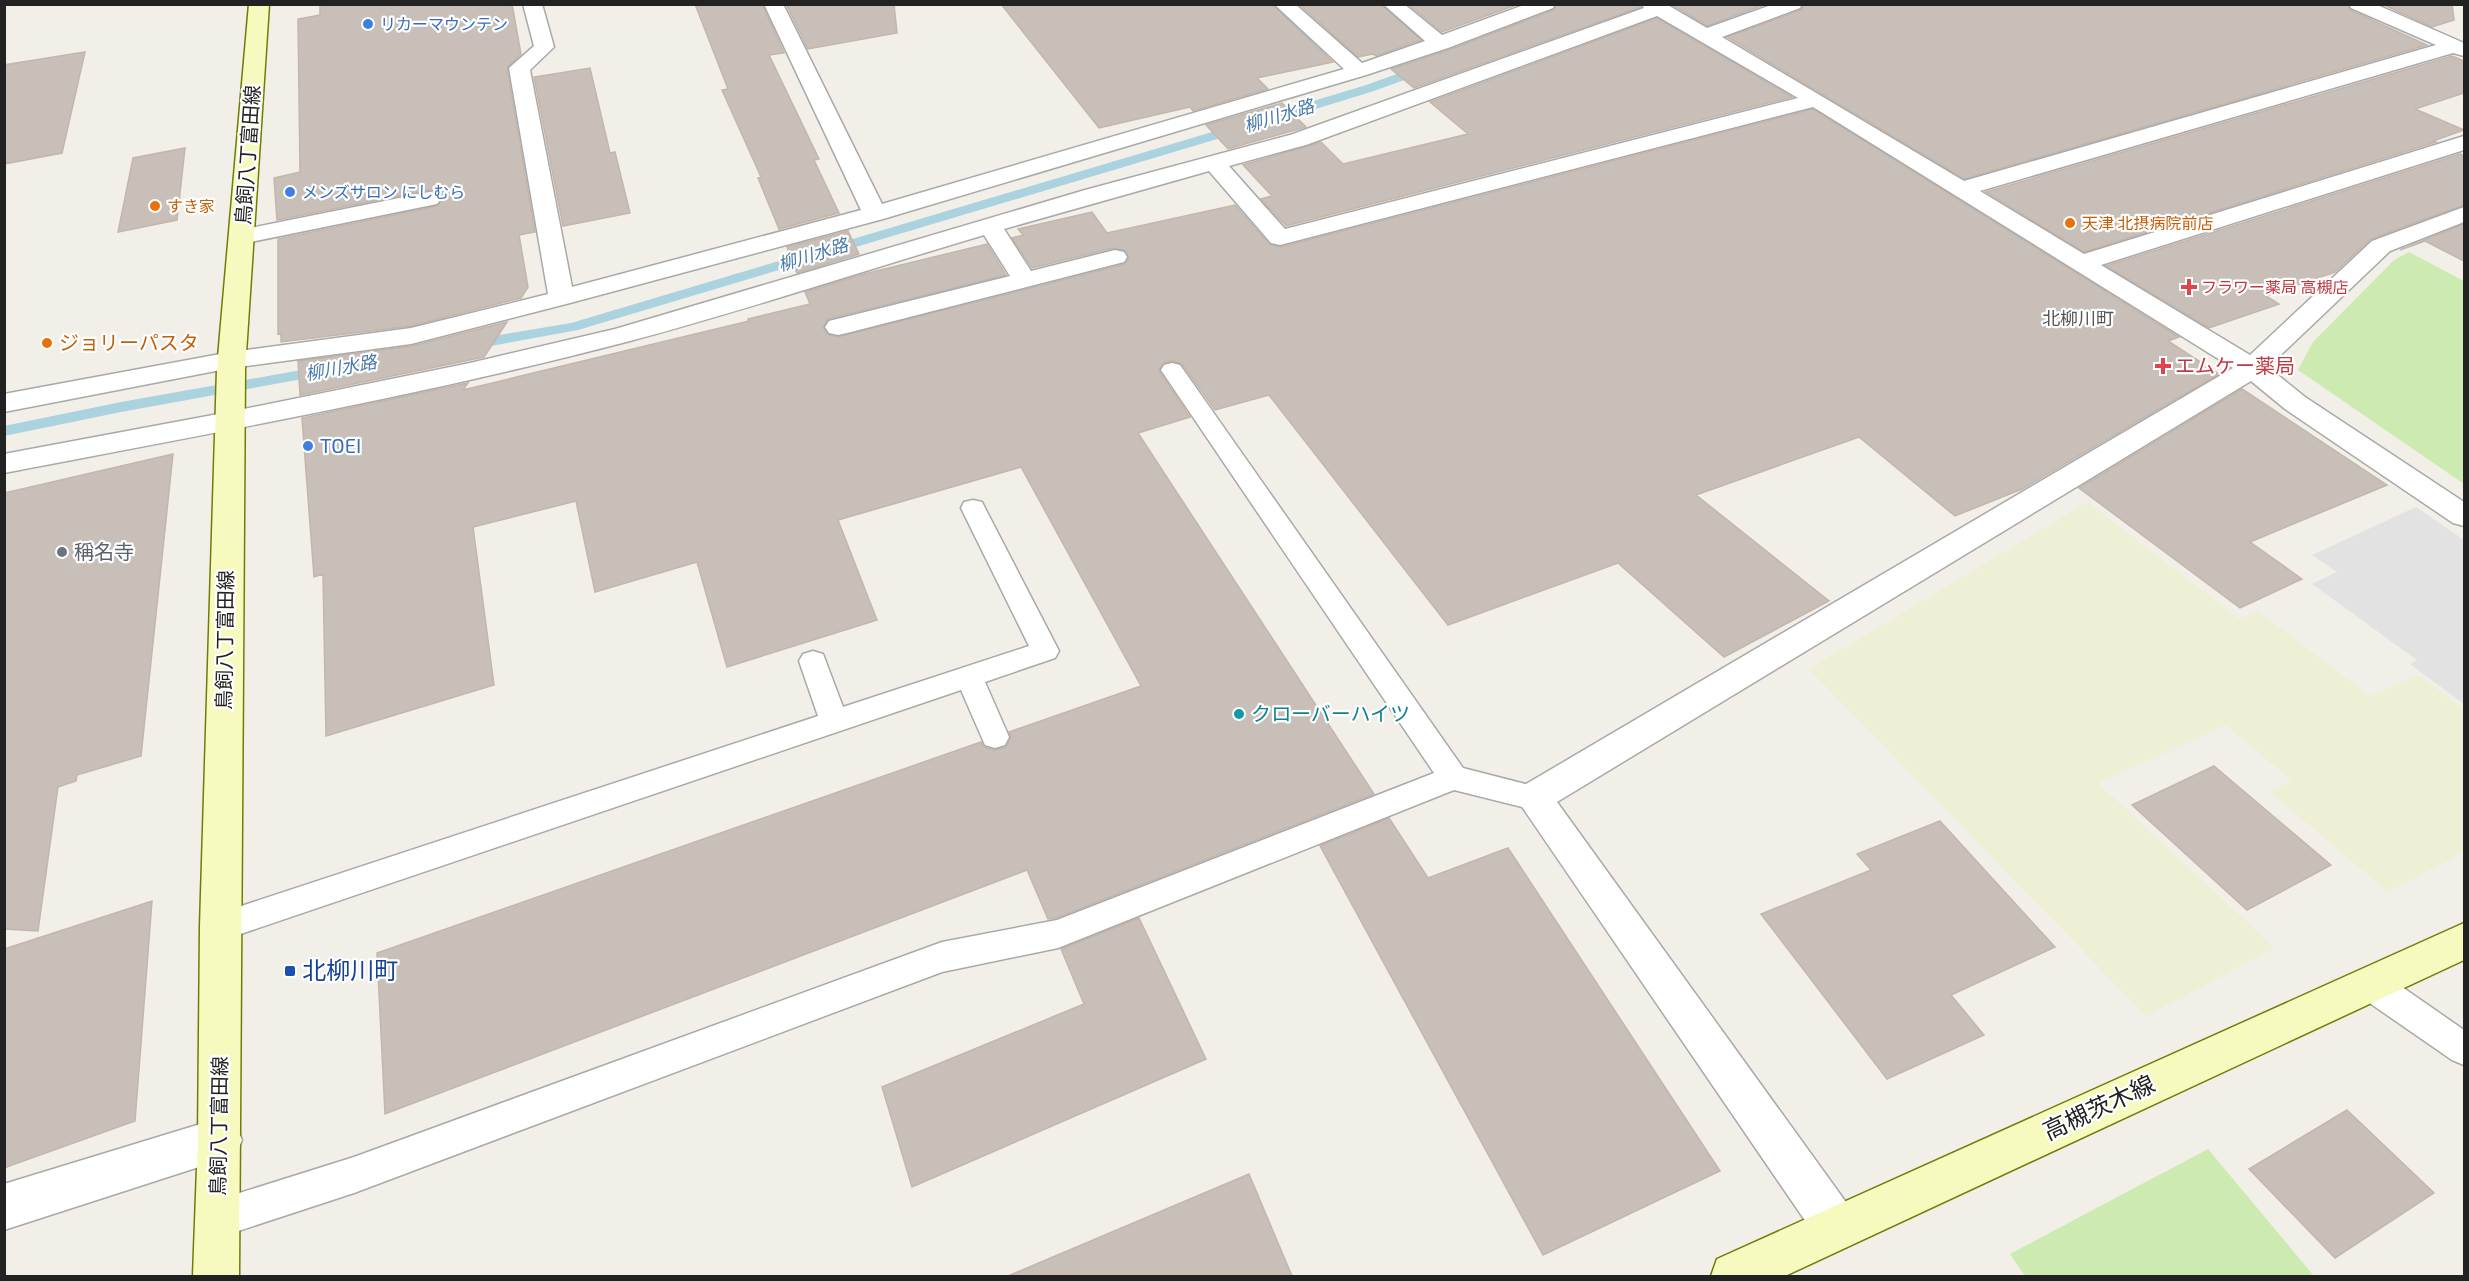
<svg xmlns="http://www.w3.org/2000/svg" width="2469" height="1281" font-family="'Exo 2','Noto Sans JP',sans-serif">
	<rect width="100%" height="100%" fill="#f2efe9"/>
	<path fill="#eef0d5" d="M 2088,502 L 2239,619 L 2258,611 L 2370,696 L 2418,675 L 2464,709 L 2464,852 L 2388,892 L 2270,792 L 2292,781 L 2226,725 L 2098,783 L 2275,948 L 2146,1016 L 1809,669 Z"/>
	<path fill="#cdebb0" d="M 2409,252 L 2464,281 L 2464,484 L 2298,370 L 2313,342 L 2394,260 Z
		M 2208,1149 L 2314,1276 L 2025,1276 L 2010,1254 Z"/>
	<path fill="#e2e2e2" d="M 2416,507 L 2464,540 L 2464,704 L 2410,664 L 2417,660 L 2312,584 L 2337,572 L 2312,555 Z"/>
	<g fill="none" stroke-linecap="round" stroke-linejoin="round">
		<path fill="#aad3df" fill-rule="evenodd" d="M 1425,64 L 1431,68 L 1429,71 L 1371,92 L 1273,122 L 1263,122 L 1262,119 L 1263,116 L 1363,86 Z
			M 1239,124 L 1245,128 L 1244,131 L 578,330 L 469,350 L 461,345 L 469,340 L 571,323 Z
			M 324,366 L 330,368 L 332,371 L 330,374 L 121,412 L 4,436 L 4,426 L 121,402 Z"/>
	</g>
	<path fill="#c7bfb8" stroke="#c4b6ab" stroke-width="1.5" d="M 320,4 L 512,4 L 521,54 L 507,68 L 535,232 L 519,235 L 528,287 L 521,298 L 411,326 L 281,342 L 281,333 L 278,334 L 278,239 L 437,206 L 443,199 L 438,192 L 429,190 L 277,220 L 274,178 L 300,172 L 298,19 L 320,15 Z
		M 695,4 L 762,4 L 784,53 L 769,55 L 819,159 L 814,160 L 839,213 L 779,229 L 758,178 L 761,177 L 722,90 L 728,89 Z
		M 786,4 L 894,4 L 897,33 L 808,49 Z
		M 1001,4 L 1272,4 L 1333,62 L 1257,78 L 1268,89 L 1193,111 L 1190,107 L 1099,128 Z
		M 1299,4 L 1381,4 L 1421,40 L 1376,56 L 1373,54 L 1358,57 Z
		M 1408,4 L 1519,4 L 1442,32 Z
		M 1557,4 L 1640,4 L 1641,7 L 1414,88 L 1391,69 L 1449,50 L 1554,10 Z
		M 1671,4 L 1766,4 L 1707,26 Z
		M 1804,4 L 2347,4 L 2350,10 L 2427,45 L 1964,179 L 1727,37 L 1801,10 Z
		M 2382,4 L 2452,4 L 2454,20 L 2432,27 Z
		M 1657,18 L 1792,97 L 1286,226 L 1261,199 L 1272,196 L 1243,165 L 1321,142 L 1343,164 L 1468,134 L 1430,102 Z
		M 85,52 L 62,153 L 4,164 L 4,65 Z
		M 2452,56 L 2464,61 L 2464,93 L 2415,109 L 2464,130 L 2433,141 L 2436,142 L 2084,252 L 1986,192 Z
		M 590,68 L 610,153 L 615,152 L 630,213 L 563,226 L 534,77 Z
		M 1282,103 L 1306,127 L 1228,149 L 1206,125 Z
		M 1813,109 L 2179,337 L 2168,341 L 2219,374 L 2022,489 L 1955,516 L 1859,437 L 1696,495 L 1829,601 L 1724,657 L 1618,563 L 1448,625 L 1269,395 L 1215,410 L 1182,364 L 1173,361 L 1163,363 L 1159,371 L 1190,417 L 1138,433 L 1374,794 L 1056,918 L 1048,919 L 1027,870 L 385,1114 L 377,953 L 981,742 L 984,747 L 994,750 L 1006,747 L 1011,738 L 1009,732 L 1141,686 L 1021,467 L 838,520 L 877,620 L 727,667 L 697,562 L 595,592 L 576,501 L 473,527 L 494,685 L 326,736 L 323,574 L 314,577 L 302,418 L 468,383 L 463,390 L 749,321 L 748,319 L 810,304 L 805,292 L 868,273 L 987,244 L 1006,275 L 828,319 L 823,328 L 829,335 L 838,337 L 1125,264 L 1129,258 L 1126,251 L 1114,248 L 1032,268 L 1012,238 L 1023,235 L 1018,229 L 1092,212 L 1107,233 L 1235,205 L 1269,244 L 1281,247 Z
		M 185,148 L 177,220 L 118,232 L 133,158 Z
		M 2460,154 L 2464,156 L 2464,205 L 2371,239 L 2335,272 L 2266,296 L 2279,304 L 2209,328 L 2106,266 Z
		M 2464,224 L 2464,261 L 2425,241 L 2400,250 Z
		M 848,231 L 859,254 L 797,273 L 787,247 Z
		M 507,322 L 484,357 L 300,395 L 298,361 L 412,346 Z
		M 2242,389 L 2387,485 L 2250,542 L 2302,579 L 2240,608 L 2079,488 Z
		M 173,454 L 141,756 L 77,775 L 76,781 L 58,787 L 38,931 L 4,929 L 4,493 Z
		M 2214,766 L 2331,865 L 2247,910 L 2132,805 Z
		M 1389,818 L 1428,878 L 1508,848 L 1720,1171 L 1543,1255 L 1320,846 Z
		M 1940,821 L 2055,947 L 1951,995 L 1984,1035 L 1887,1079 L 1761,914 L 1871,870 L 1857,854 Z
		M 152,901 L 135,1121 L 4,1168 L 4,949 Z
		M 1139,918 L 1206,1059 L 912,1187 L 882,1087 L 1084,1004 L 1061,949 Z
		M 2347,1110 L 2434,1193 L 2335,1258 L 2249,1169 Z
		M 1249,1174 L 1292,1276 L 1008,1276 Z"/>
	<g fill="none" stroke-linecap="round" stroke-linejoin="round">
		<defs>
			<path id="lane" d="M 1172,363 L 1180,365 L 1463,768 L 1545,789 L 1549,798 L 1545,807 L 1534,810 L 1454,790 L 1058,948 L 942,972 L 354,1193 L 217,1238 L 204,1232 L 198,1219 L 204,1206 L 217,1200 L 354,1157 L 942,942 L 1057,920 L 1434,773 L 1161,370 L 1164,365 Z
				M 973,500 L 982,502 L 985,508 L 1059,651 L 1055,658 L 985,682 L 1009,737 L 1005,745 L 995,748 L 985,745 L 961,690 L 220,941 L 209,937 L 204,927 L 209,917 L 220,913 L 818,716 L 799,661 L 803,654 L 813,651 L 823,654 L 843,707 L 1029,646 L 961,508 L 964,502 Z
				M 2370,969 L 2382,973 L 2464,1030 L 2464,1065 L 2452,1060 L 2358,995 L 2353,984 L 2358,973 Z"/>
			<path id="street" d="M 523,4 L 542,4 L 554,47 L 530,70 L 572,287 L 861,210 L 764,4 L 783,4 L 882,204 L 1344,69 L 1274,4 L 1295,4 L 1362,63 L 1425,41 L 1383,4 L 1404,4 L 1442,35 L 1527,4 L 1555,4 L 1553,8 L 1448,48 L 1366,75 L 883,219 L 570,303 L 411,344 L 231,368 L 4,412 L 4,394 L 231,352 L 411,328 L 548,294 L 509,68 L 534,46 Z
				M 1642,4 L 1666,4 L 1707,28 L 1774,4 L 1802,4 L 1800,8 L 1722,37 L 1964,181 L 2436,45 L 2351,8 L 2349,4 L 2375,4 L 2464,43 L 2464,56 L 2453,53 L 1980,191 L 2084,254 L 2464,136 L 2464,150 L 2101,265 L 2250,355 L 2372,241 L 2464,207 L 2464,222 L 2390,251 L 2268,367 L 2305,397 L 2464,502 L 2464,526 L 2453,523 L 2285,409 L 2251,381 L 1557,802 L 1853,1212 L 1860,1228 L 1853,1244 L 1837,1251 L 1821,1244 L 1516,798 L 1521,787 L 2233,368 L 1813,107 L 1280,245 L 1271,243 L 1209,171 L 1004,229 L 1031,271 L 1115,250 L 1124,252 L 1127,257 L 1124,262 L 847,333 L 838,335 L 829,333 L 825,327 L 829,321 L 1010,276 L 984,235 C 866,270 749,309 630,341 C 424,395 213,433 4,473 L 4,454 L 229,412 L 470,363 L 615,329 L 1085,190 L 1290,135 L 1644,8 ZM 1657,16 L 1798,98 L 1285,229 L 1229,166 L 1306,145 Z
				M 429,192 L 437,194 L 441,199 L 437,204 L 241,244 L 232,242 L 229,237 L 232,232 L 241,230 Z
				M 220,1118 L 236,1125 L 242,1140 L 236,1155 L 4,1230 L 4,1184 Z"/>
			<path id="secondary" d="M 249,4 L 269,4 L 245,369 L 239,1276 L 193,1276 L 198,1140 L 200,927 L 217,369 Z
				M 2464,923 L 2464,960 L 1785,1276 L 1711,1276 L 1717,1259 Z"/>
		</defs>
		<use href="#lane" stroke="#a9a9a9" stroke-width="3"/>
		<use href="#street" stroke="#a9a9a9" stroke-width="3"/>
		<use href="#secondary" stroke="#707d05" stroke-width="3"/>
		<use href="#lane" fill="#fff" fill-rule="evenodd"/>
		<use href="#street" fill="#fff" fill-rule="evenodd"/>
		<use href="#secondary" fill="#f7fabf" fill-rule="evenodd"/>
	</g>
	<g fill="#3f7fe0" stroke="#fff" stroke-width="2">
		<circle cx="368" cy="24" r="6"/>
		<circle cx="290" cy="192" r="6"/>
		<circle cx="308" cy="446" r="6"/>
	</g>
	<g fill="#e8710a" stroke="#fff" stroke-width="2">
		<circle cx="155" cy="206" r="6"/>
		<circle cx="2070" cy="223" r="6"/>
		<circle cx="47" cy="343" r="6"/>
	</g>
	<g fill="#e0444e" stroke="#fff" stroke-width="2">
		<path d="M2186 278h6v6h6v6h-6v6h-6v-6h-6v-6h6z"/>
		<path d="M2160 357h6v6h6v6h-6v6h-6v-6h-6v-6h6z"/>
	</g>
	<circle fill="#6b7280" stroke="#fff" stroke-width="2" cx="62" cy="552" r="6"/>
	<circle fill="#0f9aa8" stroke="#fff" stroke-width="2" cx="1239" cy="714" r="6"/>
	<rect fill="#1a4fb4" stroke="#fff" stroke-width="2" x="284" y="965" width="12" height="12" rx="3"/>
	<g text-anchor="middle" stroke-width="4.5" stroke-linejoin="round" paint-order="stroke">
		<g font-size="16" fill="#366cbe" stroke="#fff" text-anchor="start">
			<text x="380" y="30">リカーマウンテン</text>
			<text x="302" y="198">メンズサロン にしむら</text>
		</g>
		<g font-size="16" fill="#c56008" stroke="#fff" text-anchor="start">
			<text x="167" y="212">すき家</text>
			<text x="2082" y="229">天津 北摂病院前店</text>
		</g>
		<g font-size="16" fill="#be3a42" stroke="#fff" text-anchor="start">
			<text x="2201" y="293">フラワー薬局 高槻店</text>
		</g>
		<g font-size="18" font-style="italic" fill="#4a7aab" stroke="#fff">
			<text transform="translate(1279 116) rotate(-17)" y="6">柳川水路</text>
			<text transform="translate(813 255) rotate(-17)" y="6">柳川水路</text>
			<text transform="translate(341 368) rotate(-10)" y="6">柳川水路</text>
		</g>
		<g font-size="18" fill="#555" stroke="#fff">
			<text x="2078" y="325">北柳川町</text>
		</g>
		<g font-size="20" fill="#222" stroke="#fff">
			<text transform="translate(248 155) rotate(-86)" y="7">鳥飼八丁富田線</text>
			<text transform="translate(225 640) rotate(-89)" y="7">鳥飼八丁富田線</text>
			<text transform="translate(219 1126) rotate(-89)" y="7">鳥飼八丁富田線</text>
		</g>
		<g font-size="20" fill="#c56008" stroke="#fff" text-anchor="start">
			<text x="59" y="350">ジョリーパスタ</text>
		</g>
		<g font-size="20" fill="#be3a42" stroke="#fff" text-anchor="start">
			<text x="2175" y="373">エムケー薬局</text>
		</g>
		<g font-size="20" fill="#366cbe" stroke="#fff" text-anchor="start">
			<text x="320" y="453">TOEI</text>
		</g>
		<g font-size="20" fill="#5b616d" stroke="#fff" text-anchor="start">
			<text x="74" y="559">稱名寺</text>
		</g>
		<g font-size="20" fill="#0d838f" stroke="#fff" text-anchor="start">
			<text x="1251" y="721">クローバーハイツ</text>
		</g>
		<g font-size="24" fill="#164399" stroke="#fff" text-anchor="start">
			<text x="302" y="979">北柳川町</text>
		</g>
		<g font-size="24" fill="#222" stroke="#fff">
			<text transform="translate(2099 1108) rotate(-25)" y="8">高槻茨木線</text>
		</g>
	</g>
	<rect width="2469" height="1281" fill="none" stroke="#222222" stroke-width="12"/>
</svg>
